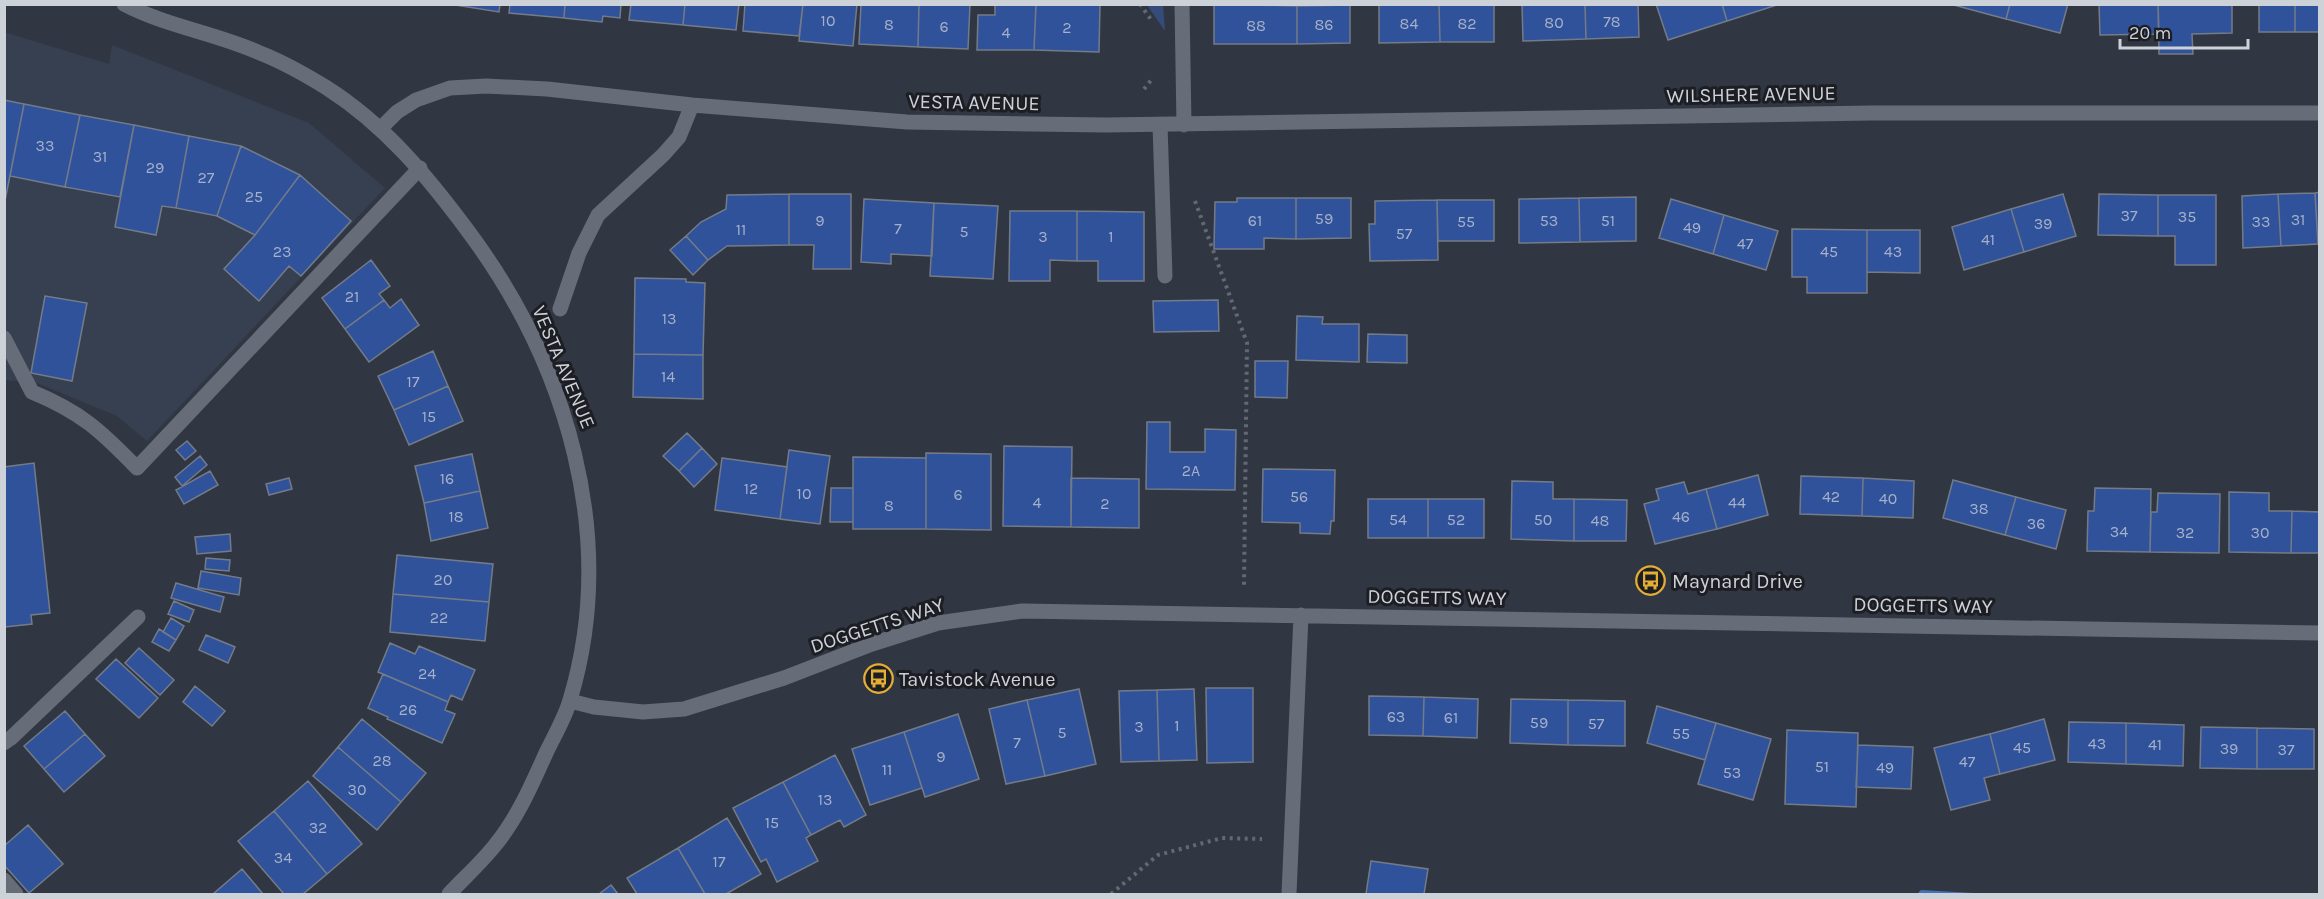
<svg xmlns="http://www.w3.org/2000/svg" width="2324" height="899" font-family="Karla,sans-serif">
	<rect width="100%" height="100%" fill="#313742"/>
	<path fill="#374051" d="M 4,32 L 109,64 L 112,45 L 309,123 L 385,188 L 147,441 L 117,416 L 37,383 L 5,380 Z"/>
	<path fill="#354c7b" d="M 1147,5 L 1163,5 L 1165,31 Z"/>
	<path fill="#496fba" d="M 1921,890 L 1991,894 L 1917,894 Z"/>
	<path fill="#2f529b" stroke="#747b88" stroke-width="1.5" d="M 449,4 L 500,4 L 499,12 Z
		M 510,4 L 565,4 L 564,18 L 509,13 Z
		M 565,4 L 621,4 L 620,18 L 603,16 L 602,22 L 564,18 Z
		M 631,4 L 685,4 L 683,25 L 629,20 Z
		M 685,4 L 739,4 L 736,30 L 683,25 Z
		M 745,4 L 803,4 L 799,36 L 743,31 Z
		M 803,4 L 857,4 L 853,46 L 799,41 Z
		M 861,4 L 919,4 L 918,47 L 859,44 Z
		M 919,4 L 970,4 L 968,49 L 918,47 Z
		M 995,4 L 1036,4 L 1034,50 L 977,50 L 978,15 L 995,15 Z
		M 1036,4 L 1100,4 L 1099,52 L 1034,50 Z
		M 1214,4 L 1297,6 L 1297,44 L 1214,44 Z
		M 1379,4 L 1439,4 L 1440,42 L 1379,43 Z
		M 1439,4 L 1494,4 L 1494,42 L 1440,42 Z
		M 1522,4 L 1585,4 L 1586,39 L 1523,41 Z
		M 1585,4 L 1638,4 L 1639,37 L 1586,39 Z
		M 1656,4 L 1722,4 L 1727,21 L 1668,40 Z
		M 1722,4 L 1780,4 L 1727,21 Z
		M 1950,4 L 2010,4 L 2006,19 Z
		M 2010,4 L 2068,4 L 2060,33 L 2006,19 Z
		M 2099,4 L 2158,4 L 2159,34 L 2100,35 Z
		M 2158,4 L 2232,4 L 2232,33 L 2192,34 L 2193,54 L 2159,54 Z
		M 2259,4 L 2295,4 L 2295,32 L 2259,32 Z
		M 2295,4 L 2320,4 L 2320,32 L 2295,32 Z
		M 1350,5 L 1350,43 L 1297,44 L 1297,6 Z
		M 4,100 L 24,104 L 5,201 L 4,200 Z
		M 24,104 L 80,115 L 65,187 L 10,176 Z
		M 80,115 L 134,125 L 120,197 L 65,187 Z
		M 134,125 L 189,136 L 176,208 L 162,206 L 156,235 L 115,227 Z
		M 189,136 L 241,146 L 217,216 L 176,208 Z
		M 241,146 L 300,175 L 255,235 L 217,216 Z
		M 300,175 L 351,221 L 301,276 L 289,266 L 259,301 L 224,269 L 255,235 Z
		M 2320,192 L 2320,244 L 2318,244 L 2315,193 Z
		M 2315,193 L 2318,244 L 2281,246 L 2278,194 Z
		M 789,194 L 851,194 L 851,269 L 813,269 L 814,245 L 789,245 Z
		M 789,194 L 789,245 L 727,246 L 708,260 L 686,236 L 701,222 L 726,209 L 727,195 Z
		M 2063,194 L 2076,236 L 2024,252 L 2011,209 Z
		M 2099,194 L 2158,195 L 2158,236 L 2098,235 Z
		M 2278,194 L 2281,246 L 2243,248 L 2242,196 Z
		M 2158,195 L 2216,195 L 2216,265 L 2175,265 L 2175,236 L 2158,236 Z
		M 1636,197 L 1636,241 L 1580,242 L 1579,198 Z
		M 1237,198 L 1296,198 L 1296,239 L 1264,238 L 1264,249 L 1214,249 L 1215,202 L 1237,202 Z
		M 1296,198 L 1351,198 L 1351,238 L 1296,239 Z
		M 1579,198 L 1580,242 L 1519,243 L 1519,199 Z
		M 864,199 L 934,203 L 932,256 L 891,254 L 891,264 L 861,262 Z
		M 1671,199 L 1724,215 L 1713,254 L 1659,238 Z
		M 1437,200 L 1494,200 L 1494,241 L 1438,241 Z
		M 1437,200 L 1438,260 L 1370,261 L 1369,224 L 1375,224 L 1375,201 Z
		M 934,203 L 998,206 L 993,279 L 930,276 Z
		M 2011,209 L 2024,252 L 1964,270 L 1952,227 Z
		M 1010,211 L 1077,211 L 1077,261 L 1050,260 L 1050,281 L 1009,281 Z
		M 1077,211 L 1144,212 L 1144,281 L 1098,281 L 1098,261 L 1077,261 Z
		M 1724,215 L 1778,231 L 1766,270 L 1713,254 Z
		M 1792,229 L 1867,230 L 1867,293 L 1807,293 L 1807,277 L 1792,277 Z
		M 1867,230 L 1920,230 L 1920,273 L 1867,272 Z
		M 686,236 L 708,260 L 693,275 L 670,250 Z
		M 371,260 L 390,286 L 379,294 L 384,300 L 345,329 L 322,298 Z
		M 635,278 L 686,279 L 686,282 L 705,283 L 703,355 L 634,354 Z
		M 45,296 L 87,303 L 72,381 L 31,373 Z
		M 401,299 L 419,325 L 369,362 L 345,329 L 384,300 L 390,308 Z
		M 1218,300 L 1219,331 L 1154,332 L 1153,301 Z
		M 1297,316 L 1323,317 L 1322,324 L 1359,324 L 1359,362 L 1296,360 Z
		M 1368,334 L 1407,335 L 1407,363 L 1367,362 Z
		M 433,351 L 448,386 L 394,410 L 378,376 Z
		M 634,354 L 703,355 L 703,399 L 633,397 Z
		M 1255,361 L 1288,361 L 1287,398 L 1255,397 Z
		M 448,386 L 463,421 L 409,445 L 394,410 Z
		M 1147,422 L 1170,422 L 1170,452 L 1205,452 L 1205,429 L 1236,430 L 1235,490 L 1146,489 Z
		M 687,433 L 702,448 L 679,471 L 663,456 Z
		M 187,441 L 196,451 L 185,460 L 176,450 Z
		M 1004,446 L 1072,447 L 1071,527 L 1003,526 Z
		M 702,448 L 717,464 L 694,487 L 679,471 Z
		M 789,450 L 830,456 L 820,524 L 780,519 Z
		M 926,453 L 991,454 L 991,530 L 926,529 Z
		M 472,454 L 480,491 L 424,503 L 415,466 Z
		M 200,456 L 207,465 L 182,486 L 175,477 Z
		M 853,457 L 926,458 L 926,529 L 853,529 Z
		M 722,458 L 787,467 L 780,519 L 715,510 Z
		M 34,463 L 50,613 L 31,615 L 32,624 L 5,627 L 4,467 Z
		M 1263,469 L 1335,470 L 1334,521 L 1331,521 L 1330,534 L 1300,533 L 1300,523 L 1262,522 Z
		M 210,471 L 218,485 L 184,504 L 176,490 Z
		M 1758,475 L 1768,515 L 1717,529 L 1706,489 Z
		M 1801,476 L 1863,478 L 1862,516 L 1800,514 Z
		M 289,478 L 292,489 L 269,495 L 266,484 Z
		M 1071,478 L 1139,479 L 1139,528 L 1071,527 Z
		M 1863,478 L 1914,481 L 1913,518 L 1862,516 Z
		M 1953,480 L 2016,497 L 2005,535 L 1943,518 Z
		M 1512,481 L 1553,482 L 1553,499 L 1574,499 L 1574,541 L 1511,539 Z
		M 1684,482 L 1688,494 L 1706,489 L 1717,529 L 1655,544 L 1644,504 L 1659,500 L 1656,489 Z
		M 831,488 L 853,488 L 853,522 L 830,522 Z
		M 2095,488 L 2151,489 L 2150,552 L 2087,551 L 2088,511 L 2094,511 Z
		M 480,491 L 488,528 L 431,541 L 424,503 Z
		M 2229,492 L 2269,493 L 2269,511 L 2292,511 L 2291,553 L 2229,552 Z
		M 2158,493 L 2220,494 L 2219,553 L 2150,552 L 2151,512 L 2157,512 Z
		M 2016,497 L 2066,510 L 2056,549 L 2005,535 Z
		M 1368,499 L 1428,499 L 1428,538 L 1368,538 Z
		M 1428,499 L 1484,499 L 1484,538 L 1428,538 Z
		M 1574,499 L 1627,500 L 1626,541 L 1574,541 Z
		M 2292,511 L 2320,512 L 2320,553 L 2291,553 Z
		M 230,534 L 231,551 L 197,554 L 195,537 Z
		M 397,555 L 493,564 L 489,602 L 393,594 Z
		M 206,558 L 230,560 L 229,571 L 205,569 Z
		M 201,571 L 241,578 L 239,595 L 198,588 Z
		M 176,583 L 224,597 L 220,612 L 171,598 Z
		M 393,594 L 489,602 L 485,641 L 390,632 Z
		M 174,601 L 194,610 L 189,622 L 168,614 Z
		M 171,618 L 184,626 L 176,640 L 163,632 Z
		M 159,629 L 176,640 L 169,651 L 152,642 Z
		M 206,635 L 235,647 L 228,663 L 199,650 Z
		M 390,643 L 415,654 L 419,646 L 475,670 L 462,700 L 451,695 L 448,702 L 378,672 Z
		M 139,648 L 174,680 L 160,695 L 125,663 Z
		M 116,659 L 158,698 L 139,718 L 96,679 Z
		M 383,674 L 448,702 L 445,710 L 455,714 L 442,743 L 387,719 L 388,717 L 368,708 Z
		M 195,686 L 225,711 L 212,726 L 183,702 Z
		M 1206,688 L 1253,688 L 1253,762 L 1207,763 Z
		M 1079,689 L 1096,764 L 1045,776 L 1027,700 Z
		M 1194,689 L 1197,760 L 1159,761 L 1157,690 Z
		M 1157,690 L 1159,761 L 1121,762 L 1119,691 Z
		M 1369,696 L 1424,697 L 1423,736 L 1369,735 Z
		M 1424,697 L 1478,699 L 1477,738 L 1423,736 Z
		M 1511,699 L 1568,700 L 1568,745 L 1510,743 Z
		M 1027,700 L 1045,776 L 1006,784 L 989,709 Z
		M 1568,700 L 1625,701 L 1625,746 L 1568,745 Z
		M 1657,706 L 1716,723 L 1705,760 L 1647,743 Z
		M 65,711 L 85,734 L 44,769 L 24,746 Z
		M 958,714 L 979,779 L 925,797 L 904,732 Z
		M 362,719 L 426,773 L 401,802 L 338,747 Z
		M 2044,719 L 2055,760 L 2000,774 L 1990,734 Z
		M 2069,722 L 2126,723 L 2126,764 L 2068,762 Z
		M 1716,723 L 1771,739 L 1753,800 L 1698,784 Z
		M 2126,723 L 2184,725 L 2183,766 L 2126,764 Z
		M 2201,727 L 2257,728 L 2257,769 L 2200,768 Z
		M 2257,728 L 2314,729 L 2314,769 L 2257,769 Z
		M 1787,730 L 1858,733 L 1856,807 L 1785,804 Z
		M 904,732 L 922,788 L 870,805 L 852,749 Z
		M 85,734 L 105,756 L 64,792 L 44,769 Z
		M 1990,734 L 2000,774 L 1984,778 L 1990,800 L 1951,810 L 1934,748 Z
		M 1858,745 L 1913,747 L 1911,789 L 1856,787 Z
		M 338,747 L 401,802 L 377,830 L 313,776 Z
		M 835,755 L 866,815 L 844,827 L 840,820 L 811,835 L 783,782 Z
		M 308,781 L 362,844 L 327,874 L 274,811 Z
		M 783,782 L 811,835 L 806,838 L 818,861 L 777,882 L 766,859 L 761,862 L 733,808 Z
		M 274,811 L 327,874 L 303,894 L 284,894 L 238,841 Z
		M 727,818 L 761,874 L 726,894 L 705,894 L 678,848 Z
		M 28,825 L 63,864 L 29,893 L 4,865 L 4,846 Z
		M 678,848 L 705,894 L 637,894 L 627,878 Z
		M 1371,861 L 1428,869 L 1424,894 L 1366,894 Z
		M 242,869 L 263,894 L 213,894 Z
		M 611,885 L 618,894 L 599,894 Z"/>
	<g fill="none" stroke-linecap="round" stroke-linejoin="round">
		<path stroke="#636972" stroke-width="4" stroke-dasharray="3 4.5" stroke-linecap="butt" d="M 1140,4 L 1152,21
			M 1144,89 L 1152,79
			M 1195,201 L 1247,343 L 1244,586
			M 1111,894 L 1158,855 L 1222,838 L 1262,839"/>
		<path stroke="#666d79" stroke-width="15" d="M 1160,125 L 1165,276
			M 4,338 L 32,392 C 81,412 101,431 137,468 L 420,168
			M 11,738 L 138,617"/>
		<path stroke="#666d79" stroke-width="15" d="M 124,4 C 168,27 216,33 260,53 C 283,62 306,75 327,88 C 385,125 428,177 468,231 C 567,364 619,537 570,700 C 565,718 554,736 546,753 C 532,784 518,817 496,844 C 482,862 464,878 449,894
			M 1182,4 L 1184,125
			M 380,129 L 397,112 L 416,100 L 450,88 L 486,86 L 547,89 L 692,105 L 907,122 L 1106,125 L 1871,113 L 2320,113
			M 560,309 L 579,253 L 598,215 L 663,155 L 679,137 L 692,105
			M 570,701 L 594,707 L 643,712 L 684,709 L 784,678 L 872,644 L 938,623 L 1022,611 L 2320,633
			M 4,743 L 11,738
			M 4,880 L 16,894
			M 1289,894 L 1301,615"/>
	</g>
	<defs>
		<symbol id="bus-ring" viewBox="-11 -11 22 22"><circle r="9.5" fill="#1c1e23" stroke="#e4ae35" stroke-width="1.5"/><path d="M-5-6H5V4H4V6H2V4H-2V6H-4V4H-5ZM-3.5-4V0h7V-4ZM-3.5 1.2v1.5H-2V1.2ZM2 1.2v1.5H3.5V1.2Z" fill="#e4ae35"/></symbol>
	</defs>
	<g fill-rule="evenodd">
		<use href="#bus-ring" x="1634" y="564" width="33" height="33"/>
		<use href="#bus-ring" x="862" y="662" width="33" height="33"/>
	</g>
	<g text-anchor="middle" stroke-width="6" stroke-linejoin="round" paint-order="stroke">
		<g font-size="16" fill="#a6b1c9">
			<text x="828" y="26">10</text>
			<text x="1612" y="27">78</text>
			<text x="1554" y="28">80</text>
			<text x="1409" y="29">84</text>
			<text x="1467" y="29">82</text>
			<text x="889" y="30">8</text>
			<text x="1324" y="30">86</text>
			<text x="1256" y="31">88</text>
			<text x="944" y="32">6</text>
			<text x="1067" y="33">2</text>
			<text x="1006" y="38">4</text>
			<text x="45" y="151">33</text>
			<text x="100" y="162">31</text>
			<text x="155" y="173">29</text>
			<text x="206" y="183">27</text>
			<text x="254" y="202">25</text>
			<text x="2129" y="221">37</text>
			<text x="2187" y="222">35</text>
			<text x="1324" y="224">59</text>
			<text x="2298" y="225">31</text>
			<text x="820" y="226">9</text>
			<text x="1255" y="226">61</text>
			<text x="1549" y="226">53</text>
			<text x="1608" y="226">51</text>
			<text x="1466" y="227">55</text>
			<text x="2261" y="227">33</text>
			<text x="2043" y="229">39</text>
			<text x="1692" y="233">49</text>
			<text x="898" y="234">7</text>
			<text x="741" y="235">11</text>
			<text x="964" y="237">5</text>
			<text x="1404" y="239">57</text>
			<text x="1043" y="242">3</text>
			<text x="1111" y="242">1</text>
			<text x="1988" y="245">41</text>
			<text x="1745" y="249">47</text>
			<text x="282" y="257">23</text>
			<text x="1829" y="257">45</text>
			<text x="1893" y="257">43</text>
			<text x="352" y="302">21</text>
			<text x="669" y="324">13</text>
			<text x="668" y="382">14</text>
			<text x="413" y="387">17</text>
			<text x="429" y="422">15</text>
			<text x="1191" y="476">2A</text>
			<text x="447" y="484">16</text>
			<text x="751" y="494">12</text>
			<text x="804" y="499">10</text>
			<text x="958" y="500">6</text>
			<text x="1299" y="502">56</text>
			<text x="1831" y="502">42</text>
			<text x="1888" y="504">40</text>
			<text x="1037" y="508">4</text>
			<text x="1737" y="508">44</text>
			<text x="1105" y="509">2</text>
			<text x="889" y="511">8</text>
			<text x="1979" y="514">38</text>
			<text x="456" y="522">18</text>
			<text x="1681" y="522">46</text>
			<text x="1398" y="525">54</text>
			<text x="1456" y="525">52</text>
			<text x="1543" y="525">50</text>
			<text x="1600" y="526">48</text>
			<text x="2036" y="529">36</text>
			<text x="2119" y="537">34</text>
			<text x="2185" y="538">32</text>
			<text x="2260" y="538">30</text>
			<text x="443" y="585">20</text>
			<text x="439" y="623">22</text>
			<text x="427" y="679">24</text>
			<text x="408" y="715">26</text>
			<text x="1396" y="722">63</text>
			<text x="1451" y="723">61</text>
			<text x="1539" y="728">59</text>
			<text x="1596" y="729">57</text>
			<text x="1177" y="731">1</text>
			<text x="1139" y="732">3</text>
			<text x="1062" y="738">5</text>
			<text x="1681" y="739">55</text>
			<text x="1017" y="748">7</text>
			<text x="2097" y="749">43</text>
			<text x="2155" y="750">41</text>
			<text x="2022" y="753">45</text>
			<text x="2229" y="754">39</text>
			<text x="2286" y="755">37</text>
			<text x="941" y="762">9</text>
			<text x="382" y="766">28</text>
			<text x="1967" y="767">47</text>
			<text x="1822" y="772">51</text>
			<text x="1885" y="773">49</text>
			<text x="887" y="775">11</text>
			<text x="1732" y="778">53</text>
			<text x="357" y="795">30</text>
			<text x="825" y="805">13</text>
			<text x="772" y="828">15</text>
			<text x="318" y="833">32</text>
			<text x="283" y="863">34</text>
			<text x="719" y="867">17</text>
		</g>
		<g font-size="20" fill="#cdd1d8" stroke="#1c1e23">
			<text transform="translate(1751 94) rotate(-1)" y="7">WILSHERE AVENUE</text>
			<text transform="translate(974 102) rotate(1)" y="7">VESTA AVENUE</text>
			<text transform="translate(564 367) rotate(67)" y="7">VESTA AVENUE</text>
			<text transform="translate(1437 597) rotate(1)" y="7">DOGGETTS WAY</text>
			<text transform="translate(1923 605) rotate(1)" y="7">DOGGETTS WAY</text>
			<text transform="translate(877 625) rotate(-18)" y="7">DOGGETTS WAY</text>
		</g>
		<g font-size="20" fill="#cdd1d8" stroke="#1c1e23" text-anchor="start">
			<text x="1672" y="588">Maynard Drive</text>
			<text x="899" y="686">Tavistock Avenue</text>
		</g>
	</g>
	<rect width="2324" height="899" fill="none" stroke="#cdd1d8" stroke-width="12"/>
	<path d="M2120 39v9h128v-9" fill="none" stroke="#cdd1d8" stroke-width="3"/>
	<text x="2129" y="39" font-size="18" fill="#cdd1d8" stroke="#1c1e23" stroke-width="4.5" paint-order="stroke">20 m</text>
</svg>
